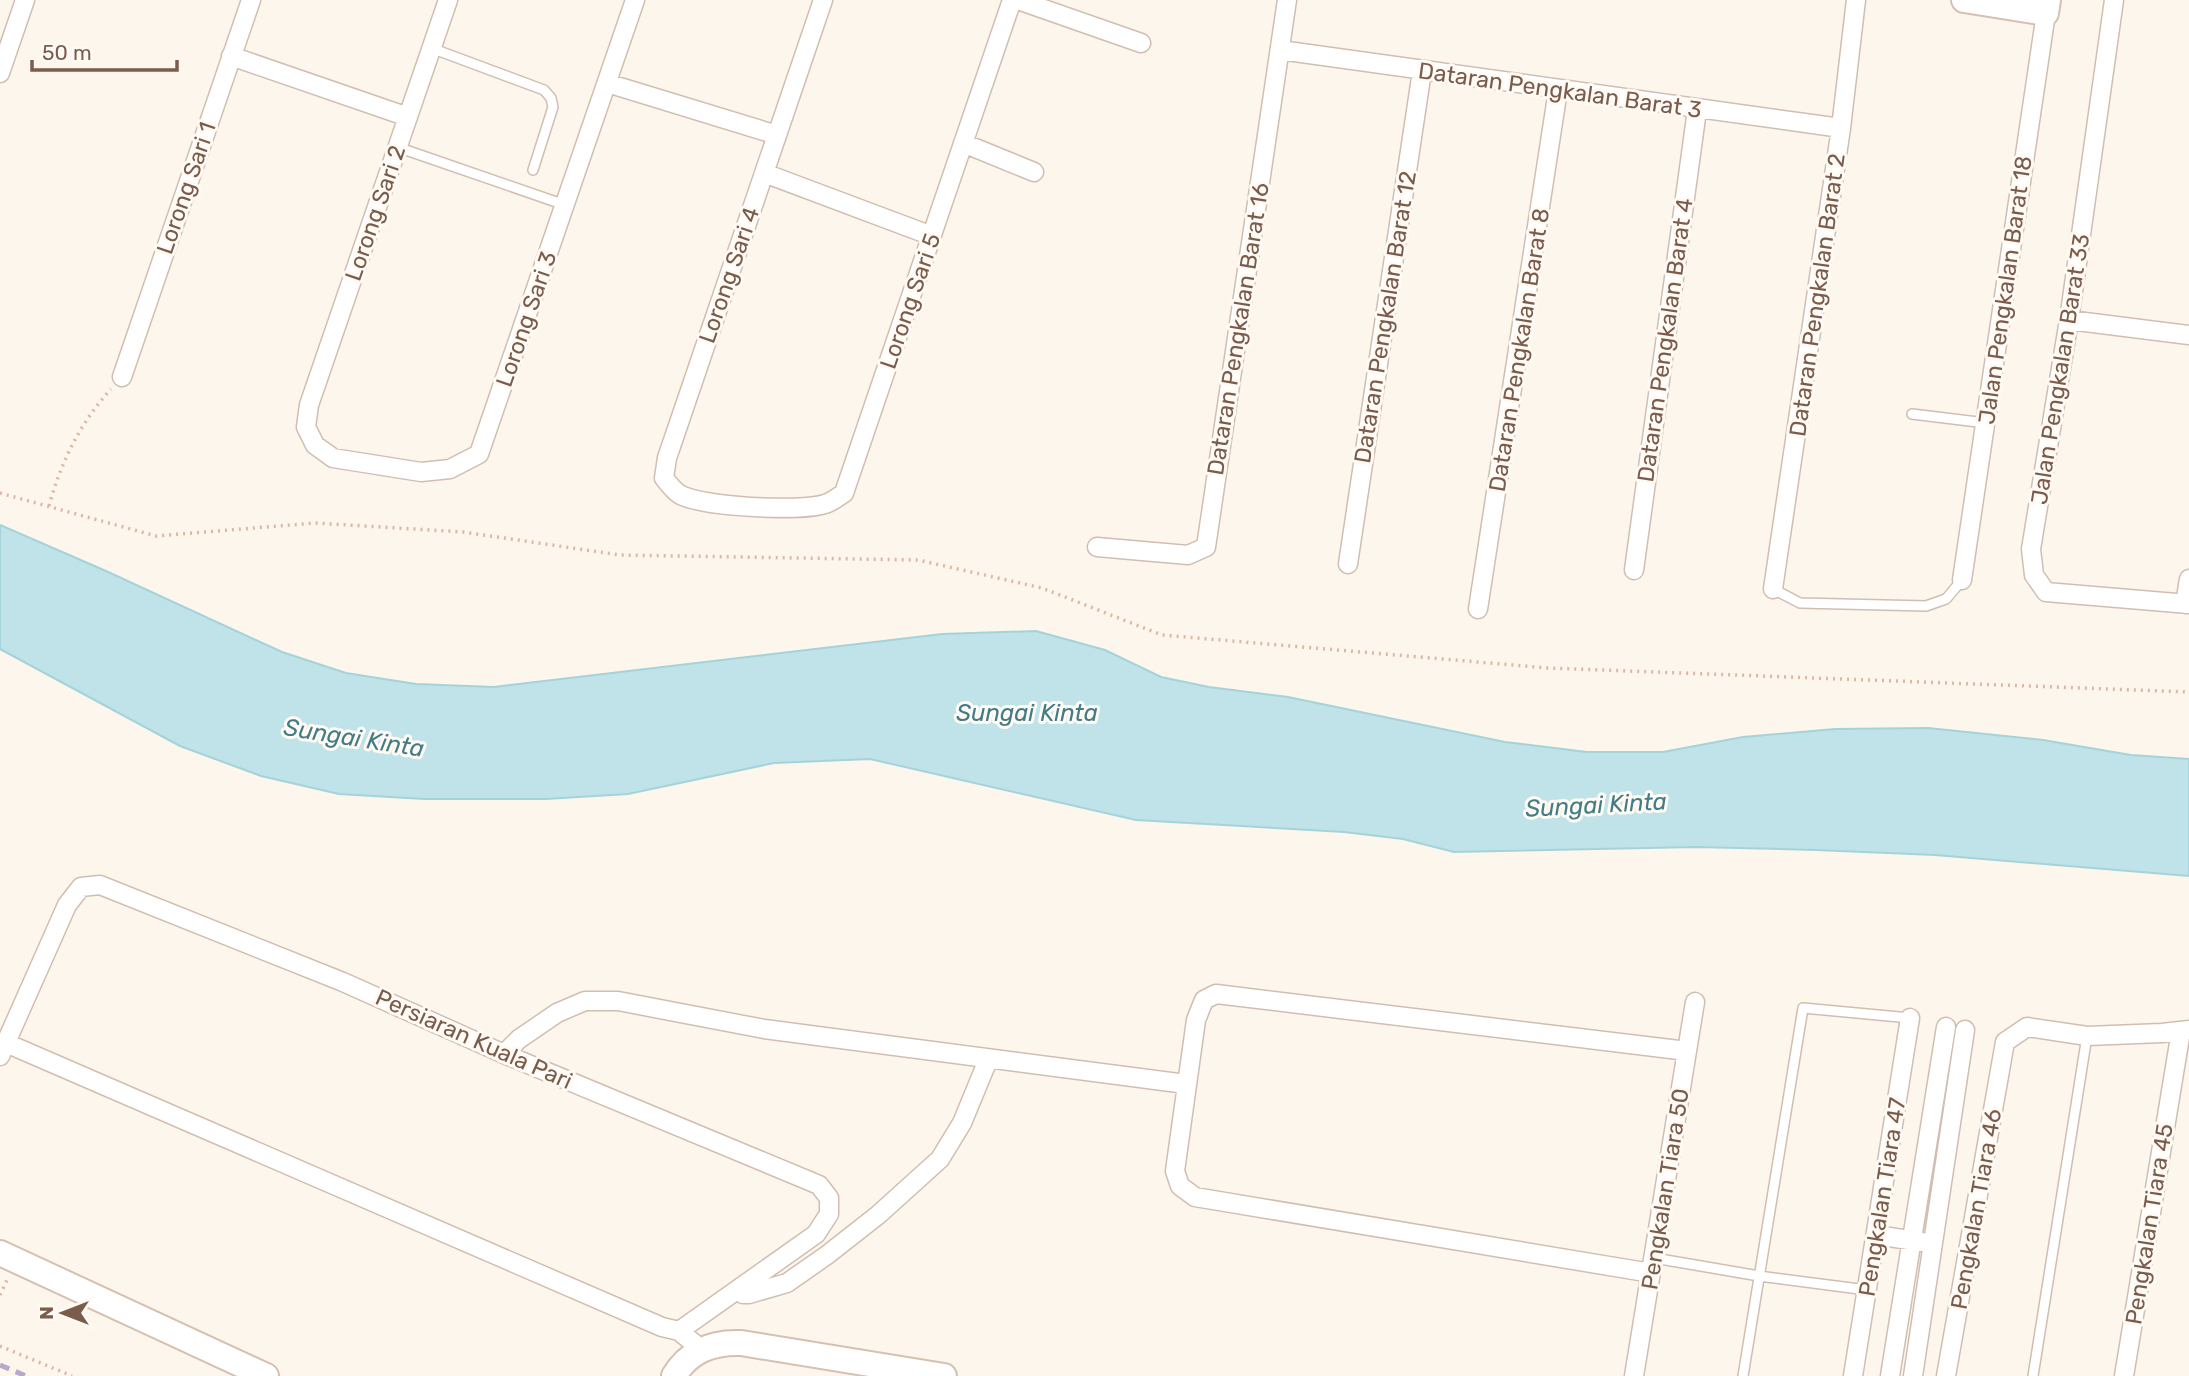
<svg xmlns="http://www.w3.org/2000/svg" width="2189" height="1376" font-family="Rubik,sans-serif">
	<rect width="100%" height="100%" fill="#fdf6ec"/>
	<path fill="#bfe3e8" stroke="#a5d3da" stroke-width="2" d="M 0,525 L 106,571 L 282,652 L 346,673 L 416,684 L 494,687 L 942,634 L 1036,631 L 1105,650 L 1161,677 L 1209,687 L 1288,697 L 1505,742 L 1587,752 L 1663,752 L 1743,737 L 1835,729 L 1928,728 L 2043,740 L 2131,755 L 2189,759 L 2189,876 L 1935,855 L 1816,850 L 1696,847 L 1454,852 L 1403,839 L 1344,832 L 1136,820 L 870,759 L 774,763 L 628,794 L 546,799 L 424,799 L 339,794 L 261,776 L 180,746 L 0,649 Z"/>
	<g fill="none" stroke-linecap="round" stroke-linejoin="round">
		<defs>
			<path id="lane" d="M 431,48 L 544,90 L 551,98 L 553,107 L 533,170
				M 397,147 L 565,205
				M 1912,414 L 1986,423
				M 1773,589 L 1800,603 L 1926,606 L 1946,599 L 1962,580
				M 1654,1258 L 1759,1276 L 1867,1290
				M 1743,1376 L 1803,1008 L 1910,1018
				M 2033,1376 L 2087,1036"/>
			<path id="street" d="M 448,0 L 309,405 L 306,427 L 315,445 L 333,458 L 421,472 L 450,469 L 479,454 L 635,0
				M 823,0 L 667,458 L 664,478 C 668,483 673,490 679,494 C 700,507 800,512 825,504 C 832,502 838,497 844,493 L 1012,0
				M 1018,0 L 1141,43
				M 2114,0 L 2069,320 L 2031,549 L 2034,575 L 2046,592 L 2189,604
				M 1280,50 L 1841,128
				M 231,56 L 408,117
				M 0,73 L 25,0
				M 607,83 L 777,135
				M 963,143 L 1034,172
				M 764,173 L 932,236
				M 2069,320 L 2189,335
				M 122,377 L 251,0
				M 1097,547 L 1188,555 L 1206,547 L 1287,0
				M 1348,564 L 1422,71
				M 1634,570 L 1697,110
				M 1962,580 L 2046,13
				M 1773,589 L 1841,128 L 1856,0
				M 2185,604 L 2189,579
				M 1478,609 L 1558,90
				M 6,1043 L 662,1327 L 679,1331 L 701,1349
				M 504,1054 L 519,1039 L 557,1013 L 585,1001 L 618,1001 L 764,1029 L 1186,1084
				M 0,1056 L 67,905 L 81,887 L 100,885 L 343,982 L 504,1054 L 819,1185 L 829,1198 L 829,1214 L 816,1234 L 679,1331
				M 1876,1235 L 1922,1242
				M 1651,1273 L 1195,1197 L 1180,1186 L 1175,1171 L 1196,1020 L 1204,1000 L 1216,994 L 1687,1051
				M 737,1290 L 743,1294 L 749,1294 L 787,1283 L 827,1255 L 878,1215 L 940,1159 L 962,1123 L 988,1060
				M 1634,1376 L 1695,1002
				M 1853,1376 L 1910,1018
				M 1890,1376 L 1946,1027
				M 1913,1376 L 1965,1030
				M 1946,1376 L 2005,1042 L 2027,1027 L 2087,1036 L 2162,1033 L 2189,1030
				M 2124,1376 L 2181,1031"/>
			<path id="secondary" d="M 1964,0 L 2046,13 L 2048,0
				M 0,1253 L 266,1376
				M 674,1376 C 689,1351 712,1342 741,1343 L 944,1376"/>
		</defs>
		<use href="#lane" stroke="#d1beb0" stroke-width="12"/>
		<use href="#street" stroke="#d1beb0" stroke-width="21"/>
		<use href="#secondary" stroke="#d6c0b0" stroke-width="28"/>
		<path stroke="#d9b8a5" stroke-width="3.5" stroke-dasharray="2 5" stroke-linecap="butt" d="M 0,493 L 156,536 L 315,523 L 463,532 L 620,555 L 918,560 L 1042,588 L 1162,635 L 1548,668 L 2189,692
			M 49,506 C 61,462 80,423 111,389
			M 0,1295 L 8,1278
			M 0,1346 L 72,1376"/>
		<use href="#lane" stroke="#fff" stroke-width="9"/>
		<use href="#street" stroke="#fff" stroke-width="18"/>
		<use href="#secondary" stroke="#fff" stroke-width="24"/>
		<path stroke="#b9a8c9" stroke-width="5" stroke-dasharray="10 7" stroke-linecap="butt" d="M 0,1365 L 26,1376"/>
	</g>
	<g text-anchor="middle" stroke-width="6" stroke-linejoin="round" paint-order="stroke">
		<g font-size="23" fill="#7a5c4d" stroke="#fffaf3">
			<text transform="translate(1560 90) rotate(8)" y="8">Dataran Pengkalan Barat 3</text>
			<text transform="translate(186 188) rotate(-71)" y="8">Lorong Sari 1</text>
			<text transform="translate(375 213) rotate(-71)" y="8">Lorong Sari 2</text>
			<text transform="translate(729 275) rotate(-71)" y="8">Lorong Sari 4</text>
			<text transform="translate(2005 290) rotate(-82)" y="8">Jalan Pengkalan Barat 18</text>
			<text transform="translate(1817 295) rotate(-82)" y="8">Dataran Pengkalan Barat 2</text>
			<text transform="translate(910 301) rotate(-71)" y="8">Lorong Sari 5</text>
			<text transform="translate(1385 317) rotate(-81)" y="8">Dataran Pengkalan Barat 12</text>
			<text transform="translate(526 319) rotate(-71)" y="8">Lorong Sari 3</text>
			<text transform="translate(1238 329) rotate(-81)" y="8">Dataran Pengkalan Barat 16</text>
			<text transform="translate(1665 340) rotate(-82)" y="8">Dataran Pengkalan Barat 4</text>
			<text transform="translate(1519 350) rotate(-81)" y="8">Dataran Pengkalan Barat 8</text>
			<text transform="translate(2060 369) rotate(-81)" y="8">Jalan Pengkalan Barat 33</text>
			<text transform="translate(474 1039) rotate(24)" y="8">Persiaran Kuala Pari</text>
			<text transform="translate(1665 1189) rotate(-81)" y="8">Pengkalan Tiara 50</text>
			<text transform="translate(1882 1197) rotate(-81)" y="8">Pengkalan Tiara 47</text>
			<text transform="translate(1976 1209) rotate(-80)" y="8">Pengkalan Tiara 46</text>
			<text transform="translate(2149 1224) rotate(-81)" y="8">Pengkalan Tiara 45</text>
		</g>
		<g font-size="24" font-style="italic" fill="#437c86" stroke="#fffaf3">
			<text x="1027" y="721">Sungai Kinta</text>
			<text transform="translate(354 738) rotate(9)" y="8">Sungai Kinta</text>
			<text transform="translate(1596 805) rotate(-3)" y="8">Sungai Kinta</text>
		</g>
	</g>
	<g transform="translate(63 1313) rotate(270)" stroke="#fffaf3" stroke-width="5" paint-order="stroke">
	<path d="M0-5L12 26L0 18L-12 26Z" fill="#7a5c4d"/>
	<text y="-10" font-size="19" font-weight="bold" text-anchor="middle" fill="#7a5c4d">N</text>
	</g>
	<path d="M32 60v10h145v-10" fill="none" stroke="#7a5c4d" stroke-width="3.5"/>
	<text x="42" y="60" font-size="21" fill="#7a5c4d" stroke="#fffaf3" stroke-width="5" paint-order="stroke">50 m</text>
</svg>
